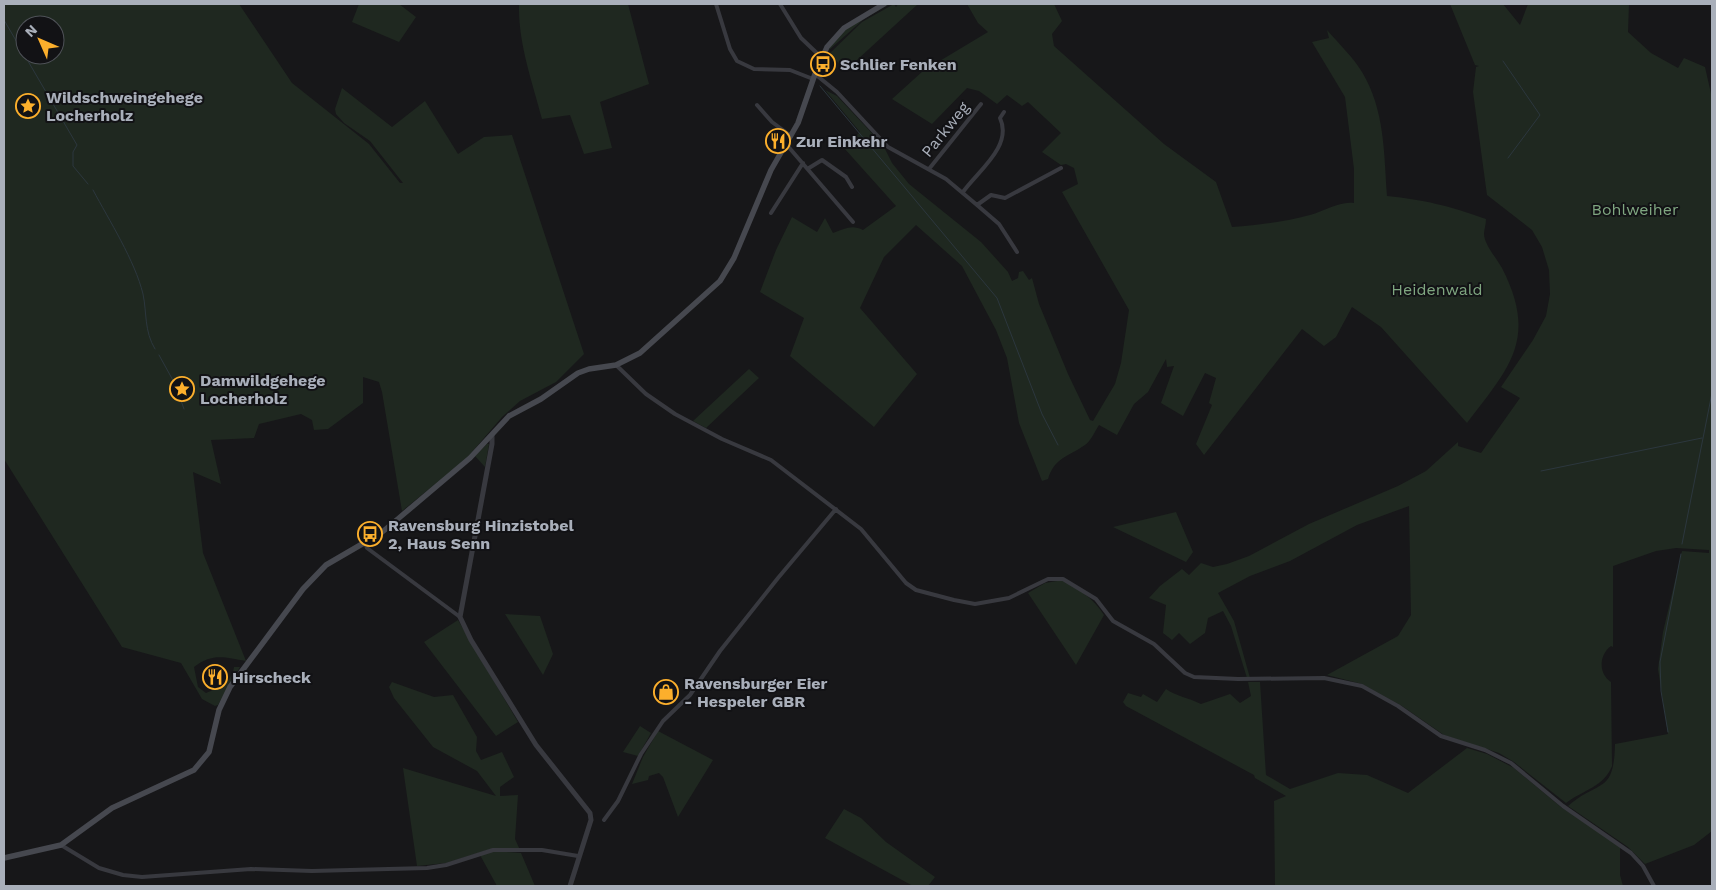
<svg xmlns="http://www.w3.org/2000/svg" width="1716" height="890" font-family="'Work Sans',sans-serif">
	<rect width="100%" height="100%" fill="#171719"/>
	<path fill="#1f2820" fill-rule="evenodd" d="M 4,4 L 239,4 L 292,83 L 369,144 L 400,183 L 403,183 L 370,141 L 344,123 L 336,114 L 335,109 L 342,88 L 392,127 L 425,101 L 458,154 L 484,137 L 512,135 L 584,354 L 556,382 L 520,401 L 502,417 L 466,459 L 402,511 L 382,392 L 379,382 L 363,377 L 363,403 L 328,429 L 314,430 L 312,420 L 301,414 L 259,424 L 254,438 L 211,440 L 221,484 L 193,472 L 203,553 L 246,661 C 224,657 212,653 194,667 L 198,687 L 206,693 C 219,688 232,682 234,667 L 240,667 L 218,705 L 215,706 L 202,699 L 181,663 L 122,647 L 4,459 ZM 25,25 L 55,25 L 55,55 L 25,55 Z
		M 359,4 L 399,4 L 416,17 L 399,42 L 352,22 Z
		M 519,4 L 628,4 L 649,84 L 600,102 L 612,148 L 584,154 L 570,115 L 542,119 C 532,81 518,43 519,4 Z
		M 888,4 L 890,4 L 864,19 L 829,50 C 834,30 871,13 888,4 Z
		M 894,4 L 896,7 L 898,4 L 918,4 L 845,71 L 830,53 L 862,22 Z
		M 967,4 L 1054,4 L 1062,21 L 1052,34 L 1054,46 L 1164,144 L 1216,182 L 1232,227 C 1259,225 1284,222 1310,215 C 1325,211 1339,201 1354,203 L 1354,169 L 1345,97 L 1312,42 L 1329,38 L 1327,30 C 1339,44 1353,57 1362,72 C 1385,110 1384,154 1387,196 C 1425,200 1450,206 1486,219 C 1486,224 1484,230 1484,234 C 1484,244 1497,259 1502,268 C 1538,339 1510,367 1467,423 L 1381,327 L 1352,307 L 1336,337 L 1324,346 L 1302,329 L 1204,455 L 1196,444 L 1212,405 L 1209,403 L 1216,378 L 1205,373 L 1183,416 L 1161,403 L 1174,366 L 1167,367 L 1166,359 L 1148,392 L 1134,404 L 1117,435 L 1099,425 C 1095,431 1091,441 1085,445 C 1068,457 1055,457 1048,479 L 1042,481 L 1019,423 L 1007,358 L 996,330 L 962,266 L 916,225 L 884,257 L 860,308 L 917,374 L 874,427 L 790,356 L 804,318 L 760,292 L 776,250 L 792,217 L 817,232 L 825,218 L 833,233 C 844,229 852,224 863,230 L 896,206 L 844,148 L 860,132 L 825,90 L 837,96 L 883,145 L 892,163 L 909,184 L 981,242 L 1008,272 L 1012,281 L 1018,278 L 1019,272 L 1023,271 L 1029,280 L 1032,278 L 1039,304 L 1068,374 L 1090,420 L 1093,421 L 1115,384 L 1121,363 L 1129,310 L 1062,192 L 1078,184 L 1074,168 L 1066,164 L 1061,165 L 1042,152 L 1061,133 L 1028,102 L 1022,106 L 1007,95 L 997,104 L 979,91 L 967,88 L 932,124 L 892,99 L 923,71 L 988,32 L 978,23 Z
		M 1450,4 L 1503,4 L 1520,25 L 1528,4 L 1629,4 L 1628,32 L 1651,53 L 1678,68 L 1684,58 L 1705,67 L 1712,98 L 1712,831 L 1694,845 L 1645,864 L 1628,847 L 1568,806 C 1599,779 1614,795 1615,744 L 1668,734 L 1658,669 L 1663,632 L 1682,551 L 1709,553 L 1709,550 L 1676,548 L 1656,551 L 1613,566 L 1613,647 L 1611,646 C 1599,655 1598,673 1611,682 L 1612,766 C 1604,787 1583,790 1566,803 L 1514,762 L 1499,753 L 1444,735 L 1402,706 L 1362,684 L 1327,675 L 1398,636 L 1411,615 L 1409,506 L 1357,525 L 1290,561 L 1250,576 L 1218,593 L 1234,621 L 1250,678 L 1247,678 L 1231,626 L 1223,611 L 1208,618 L 1205,633 L 1190,644 L 1179,633 L 1172,640 L 1163,633 L 1166,605 L 1149,598 L 1160,586 L 1182,569 L 1189,575 L 1201,563 L 1213,567 L 1227,564 L 1249,556 L 1309,524 L 1398,486 L 1426,471 L 1458,442 L 1458,446 L 1481,453 L 1520,398 L 1501,387 L 1533,340 L 1546,316 L 1550,294 L 1549,270 L 1542,247 L 1532,230 L 1487,195 L 1473,92 L 1476,67 L 1479,66 L 1475,65 Z
		M 749,369 L 759,378 L 706,428 L 693,421 Z
		M 487,444 L 489,444 L 485,467 L 475,456 Z
		M 1176,512 L 1193,552 L 1186,562 L 1113,527 Z
		M 1063,580 C 1080,590 1093,598 1104,615 L 1076,665 L 1028,593 L 1045,583 Z
		M 505,614 L 540,616 L 553,654 L 543,675 Z
		M 458,620 L 518,722 L 496,736 L 424,642 Z
		M 392,682 L 434,697 L 453,695 L 477,737 L 476,751 L 481,760 L 502,752 L 514,777 L 500,787 L 500,796 L 518,795 L 515,839 L 520,850 L 494,848 L 446,863 L 417,866 L 403,768 L 496,796 L 477,771 L 433,747 L 394,698 L 389,687 Z
		M 1248,682 L 1260,682 L 1266,775 L 1290,789 L 1338,773 L 1367,775 L 1408,793 L 1467,748 L 1487,754 L 1514,768 L 1561,807 L 1620,846 L 1620,875 L 1623,886 L 1275,886 L 1274,801 L 1286,796 L 1255,778 L 1254,775 L 1126,706 L 1123,702 L 1128,693 L 1141,697 L 1143,694 L 1157,702 L 1166,689 C 1176,696 1189,698 1201,704 L 1230,694 L 1240,703 L 1251,696 Z
		M 640,726 L 651,733 L 638,756 L 623,752 Z
		M 658,731 L 713,760 L 678,817 L 663,777 L 659,773 L 649,776 L 648,780 L 632,784 L 643,757 Z
		M 844,809 L 861,818 L 886,842 L 935,877 L 928,886 L 913,886 L 825,838 Z
		M 493,851 L 521,853 L 535,886 L 497,886 L 480,855 Z"/>
	<g fill="none" stroke-linecap="round" stroke-linejoin="round">
		<path stroke="#2c373e" stroke-width="1" d="M 4,20 L 77,145 L 73,152 L 73,166 L 88,184
			M 1503,61 L 1540,115 L 1508,158
			M 820,86 L 997,298 L 1042,414 L 1058,445
			M 93,190 C 109,220 135,261 143,294 C 147,313 144,331 155,349
			M 159,355 L 175,384 L 184,409
			M 1541,471 L 1702,438
			M 1682,544 L 1712,393
			M 1668,732 L 1661,691 L 1660,662 L 1681,554"/>
		<path stroke="#38393f" stroke-width="4" d="M 716,4 L 730,49 L 737,61 L 754,69 L 790,70 L 813,79
			M 780,4 L 801,38 L 821,57
			M 815,74 L 837,92 L 888,147 L 946,179 L 977,205 L 991,195 L 1005,198 L 1061,168
			M 757,105 L 772,122 L 791,136
			M 786,144 L 853,222
			M 809,168 L 822,160 L 846,177 L 852,187
			M 929,169 L 981,104
			M 963,192 C 978,171 1013,146 1000,118 L 1004,112
			M 977,205 L 999,224 L 1017,252
			M 771,213 L 803,163
			M 616,365 L 646,394 L 675,414 L 722,439 L 771,460 L 861,529 L 906,583 L 916,590 L 954,600 L 975,604 L 1009,598 L 1048,579 L 1063,579 L 1096,599 L 1113,621 L 1154,644 L 1185,673 L 1194,677 L 1238,679 L 1324,678 L 1362,686 L 1398,706 L 1441,736 L 1485,750 L 1511,763 L 1563,806 L 1631,853 L 1643,866 L 1654,886
			M 365,543 L 367,548 L 460,617
			M 604,820 L 618,801 L 641,754 L 663,721 L 690,695 L 720,651 L 778,578 L 836,509
			M 61,845 L 99,868 L 123,875 L 142,877 L 251,869 L 312,871 L 427,868 L 446,865 L 493,850 L 542,850 L 578,856"/>
		<path stroke="#38393f" stroke-width="5" d="M 492,435 L 492,444 L 460,617 L 471,640 L 536,745 L 590,813 L 591,820 L 570,886"/>
		<path stroke="#46484f" stroke-width="5.5" d="M 4,858 L 61,845 L 112,808 L 194,770 L 209,752 L 219,710 L 230,687 L 303,589 L 326,565 L 381,533 L 399,518 L 470,458 L 509,416 L 541,399 L 578,373 L 589,369 L 616,365 L 640,353 L 720,281 L 734,258 L 771,170 L 798,123 L 815,74 L 827,47 L 844,28 L 884,4"/>
	</g>
	<defs>
		<symbol id="bus-ring" viewBox="-11 -11 22 22"><circle r="9.5" fill="#121215" stroke="#fcaf2c" stroke-width="1.5"/><path d="M-5-6H5V4H4V6H2V4H-2V6H-4V4H-5ZM-3.5-4V0h7V-4ZM-3.5 1.2v1.5H-2V1.2ZM2 1.2v1.5H3.5V1.2Z" fill="#fcaf2c"/></symbol>
		<symbol id="sight-ring" viewBox="-11 -11 22 22"><circle r="9.5" fill="#121215" stroke="#fcaf2c" stroke-width="1.5"/><path d="M0-6L1.8-2.2L6-1.7L2.9 1.2L3.7 5.4L0 3.3L-3.7 5.4L-2.9 1.2L-6-1.7L-1.8-2.2Z" fill="#fcaf2c"/></symbol>
		<symbol id="restaurant-ring" viewBox="-11 -11 22 22"><circle r="9.5" fill="#121215" stroke="#fcaf2c" stroke-width="1.5"/><path d="M-5-6h1v4h1v-4h1v4h1v-4h1v5L-1.5 .5V6h-2V.5L-5-1ZM5-6V6H3V1.5H1.5Q1.5-4 5-6Z" fill="#fcaf2c"/></symbol>
		<symbol id="shop-ring" viewBox="-11 -11 22 22"><circle r="9.5" fill="#121215" stroke="#fcaf2c" stroke-width="1.5"/><path d="M-5-2.5h2.3a2.7 3.5 0 0 1 5.4 0H5L5.5 6h-11ZM-1.5-2.5h3a1.5 2.3 0 0 0-3 0Z" fill="#fcaf2c"/></symbol>
	</defs>
	<g fill-rule="evenodd">
		<use href="#bus-ring" x="809" y="50" width="28" height="28"/>
		<use href="#sight-ring" x="14" y="92" width="28" height="28"/>
		<use href="#restaurant-ring" x="764" y="127" width="28" height="28"/>
		<use href="#sight-ring" x="168" y="375" width="28" height="28"/>
		<use href="#bus-ring" x="356" y="520" width="28" height="28"/>
		<use href="#restaurant-ring" x="201" y="663" width="28" height="28"/>
		<use href="#shop-ring" x="652" y="678" width="28" height="28"/>
	</g>
	<g text-anchor="middle" stroke-width="4" stroke-linejoin="round" paint-order="stroke">
		<g font-size="16" font-weight="bold" fill="#a9afba" stroke="#121215" text-anchor="start">
			<text x="840" y="70">Schlier Fenken</text>
			<text x="46" y="103">Wildschweingehege<tspan x="46" dy="18">Locherholz</tspan></text>
			<text x="796" y="147">Zur Einkehr</text>
			<text x="200" y="386">Damwildgehege<tspan x="200" dy="18">Locherholz</tspan></text>
			<text x="388" y="531">Ravensburg Hinzistobel<tspan x="388" dy="18">2, Haus Senn</tspan></text>
			<text x="232" y="683">Hirscheck</text>
			<text x="684" y="689">Ravensburger Eier<tspan x="684" dy="18">- Hespeler GBR</tspan></text>
		</g>
		<g font-size="16" fill="#a9afba" stroke="#121215">
			<text transform="translate(945 129) rotate(-51)" y="6">Parkweg</text>
		</g>
		<g font-size="16" fill="#7fa680" stroke="#121215">
			<text x="1635" y="215">Bohlweiher</text>
			<text x="1437" y="295">Heidenwald</text>
		</g>
	</g>
	<rect width="1716" height="890" fill="none" stroke="#a9afba" stroke-width="10"/>
	<g transform="translate(40 40) rotate(315)"><circle r="24" fill="#121215" stroke="#4e5157"/>
	<path d="M0-4L9 19L0 12L-9 19Z" fill="#fcaf2c"/>
	<text y="-8" font-size="14" font-weight="bold" text-anchor="middle" fill="#a9afba">N</text>
	</g>
</svg>
